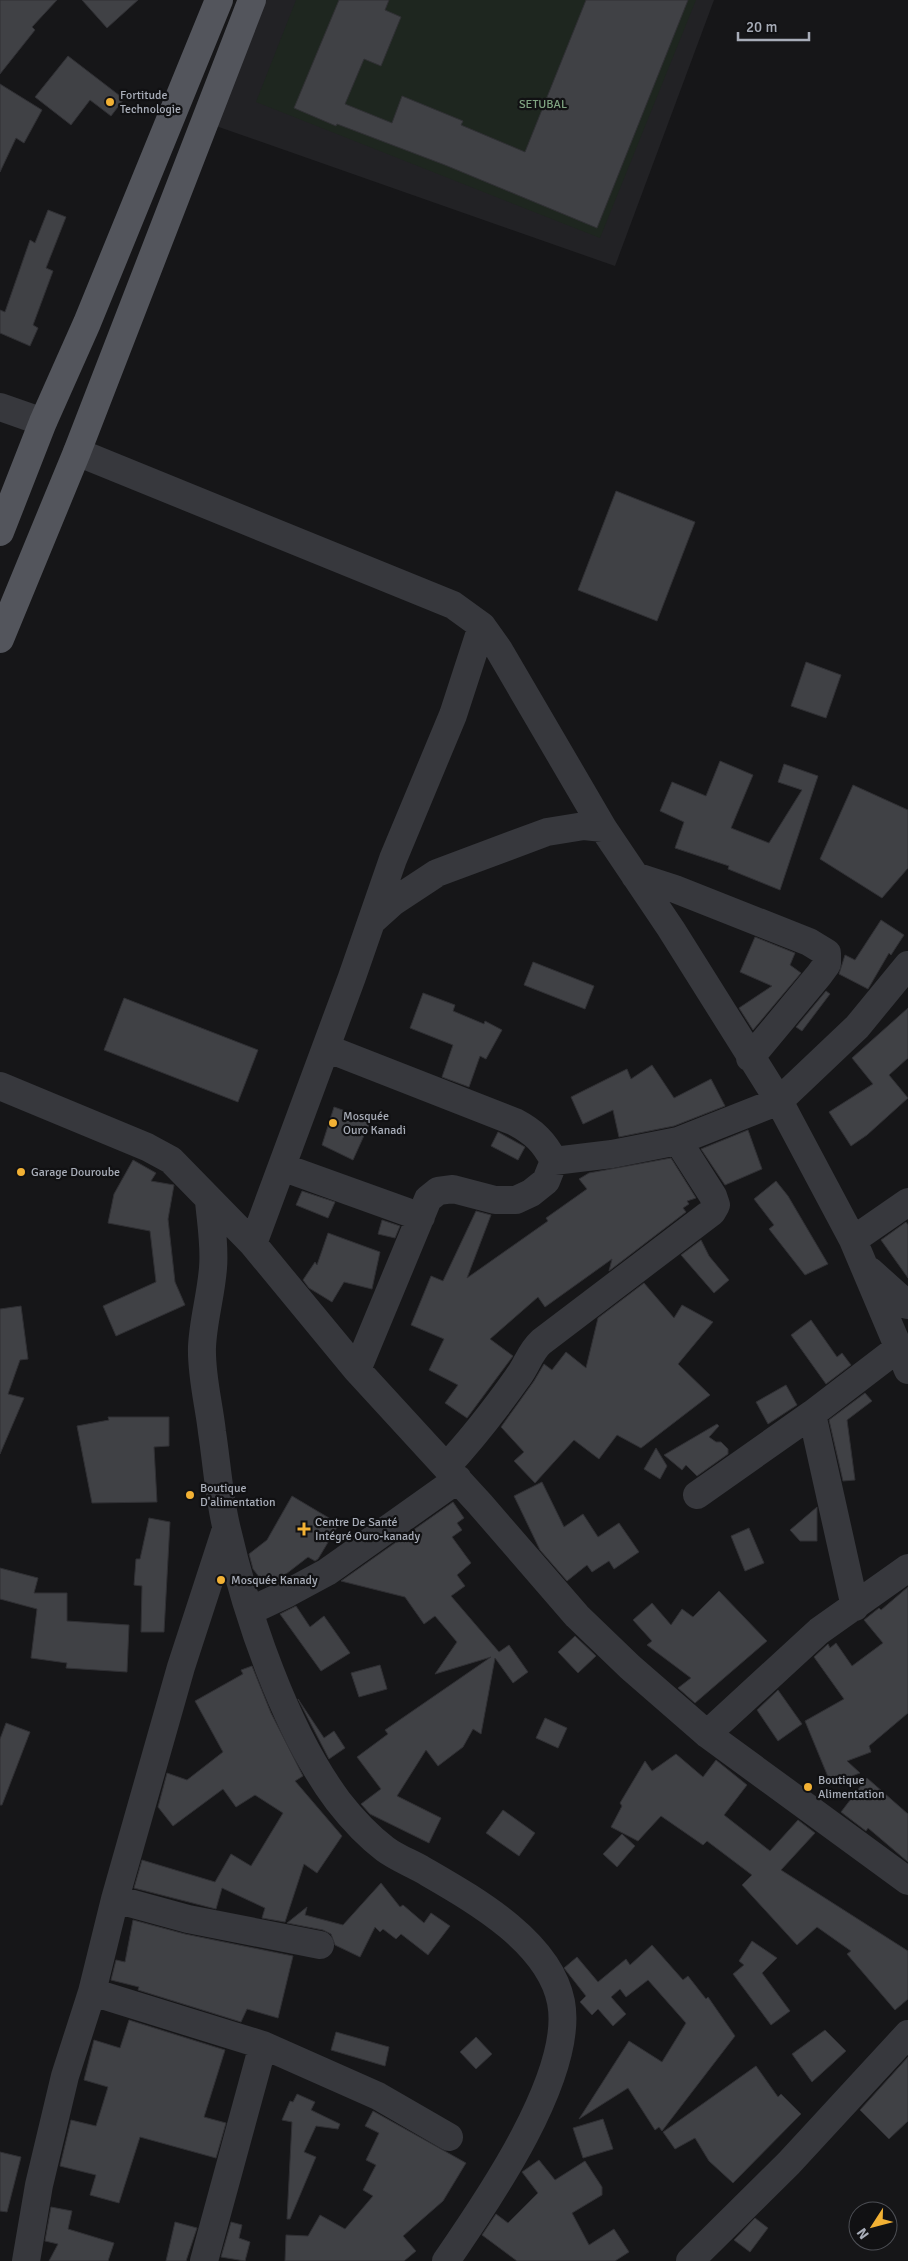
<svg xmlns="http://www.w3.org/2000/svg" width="908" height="2261" font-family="Signika,sans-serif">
	<rect width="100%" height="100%" fill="#161618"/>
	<path fill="#222225" d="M 241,0 L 714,0 L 615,266 L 196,119 Z"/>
	<path fill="#1e261f" d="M 296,0 L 696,0 L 600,238 L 256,102 Z"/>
	<path fill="#404145" stroke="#303034" d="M 0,0 L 57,0 L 32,27 L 35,30 L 0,74 Z
		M 82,0 L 138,0 L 107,28 Z
		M 339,0 L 389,0 L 385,10 L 401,17 L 381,66 L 364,59 L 345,104 L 392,123 L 402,96 L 463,121 L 461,125 L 525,152 L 586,0 L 688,0 L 597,228 L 445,165 L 337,124 L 336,126 L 294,108 Z
		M 68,56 L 124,99 L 111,116 L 90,100 L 71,125 L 35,97 Z
		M 0,84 L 42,110 L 24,143 L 16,138 L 0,172 Z
		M 48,210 L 66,217 L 46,268 L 53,271 L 33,325 L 38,328 L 30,346 L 0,333 L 0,310 L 5,312 L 30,240 L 35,243 Z
		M 616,491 L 695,522 L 657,621 L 578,590 Z
		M 806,662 L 841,675 L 826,718 L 791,706 Z
		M 720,761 L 753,775 L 731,828 L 769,843 L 802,790 L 778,782 L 784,764 L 818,776 L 780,890 L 728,869 L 729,866 L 675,848 L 684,822 L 660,811 L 672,782 L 706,796 Z
		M 853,785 L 908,810 L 908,868 L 882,898 L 820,859 Z
		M 881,920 L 904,935 L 891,955 L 889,953 L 868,989 L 839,974 L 845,955 L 855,960 Z
		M 755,937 L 795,953 L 790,965 L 801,973 L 753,1030 L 739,1008 L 772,986 L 740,972 Z
		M 533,962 L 594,986 L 585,1009 L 524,985 Z
		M 826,991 L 830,994 L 802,1031 L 796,1027 Z
		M 423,993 L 455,1005 L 453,1011 L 484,1024 L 485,1021 L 502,1030 L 486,1059 L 480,1056 L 469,1087 L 442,1077 L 453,1045 L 410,1028 Z
		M 124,998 L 258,1050 L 238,1102 L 104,1050 Z
		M 908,1008 L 908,1058 L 889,1075 L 908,1098 L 867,1135 L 851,1146 L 829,1112 L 873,1084 L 852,1058 Z
		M 652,1065 L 674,1098 L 711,1079 L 725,1106 L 674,1126 L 619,1137 L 613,1110 L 583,1124 L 571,1097 L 627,1069 L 631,1079 Z
		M 334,1107 L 371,1120 L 353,1160 L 322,1145 Z
		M 748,1130 L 762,1169 L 725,1185 L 701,1149 Z
		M 498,1132 L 525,1147 L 518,1160 L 491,1146 Z
		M 671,1158 L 696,1198 L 687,1201 L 689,1204 L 683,1208 L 686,1212 L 609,1271 L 612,1259 L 545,1307 L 538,1297 L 490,1339 L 513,1356 L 467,1418 L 445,1403 L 458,1385 L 429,1370 L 444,1339 L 411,1325 L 431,1276 L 443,1281 L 476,1211 L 491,1215 L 467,1278 L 548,1221 L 546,1218 L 587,1189 L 579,1179 L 589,1173 Z
		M 133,1160 L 156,1173 L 151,1181 L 174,1185 L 168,1219 L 175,1282 L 185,1305 L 116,1336 L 103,1306 L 156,1282 L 150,1231 L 108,1223 L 114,1194 Z
		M 776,1181 L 788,1196 L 828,1264 L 805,1275 L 769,1229 L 774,1225 L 754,1199 Z
		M 302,1191 L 335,1202 L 328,1218 L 296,1205 Z
		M 382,1220 L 400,1226 L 395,1238 L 378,1234 Z
		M 906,1222 L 908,1225 L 908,1278 L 881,1240 Z
		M 328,1233 L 380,1252 L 372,1289 L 344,1282 L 332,1302 L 309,1288 L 303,1280 L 315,1262 L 317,1265 Z
		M 701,1240 L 709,1256 L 729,1280 L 714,1293 L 681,1255 Z
		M 644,1283 L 674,1318 L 682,1305 L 713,1322 L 678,1364 L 710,1395 L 641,1448 L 617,1435 L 599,1459 L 574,1440 L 535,1483 L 514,1461 L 524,1452 L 501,1427 L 534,1381 L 544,1364 L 552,1370 L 566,1352 L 586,1368 L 598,1318 Z
		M 21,1306 L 28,1359 L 20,1360 L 8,1394 L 24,1398 L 0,1454 L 0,1309 Z
		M 811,1320 L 837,1357 L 842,1353 L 851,1365 L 826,1384 L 791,1335 Z
		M 786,1385 L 797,1405 L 768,1424 L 756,1402 Z
		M 865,1393 L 872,1401 L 847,1420 L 855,1480 L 843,1481 L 829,1420 Z
		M 108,1417 L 169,1417 L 169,1446 L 154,1447 L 157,1502 L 92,1503 L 77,1426 L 109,1420 Z
		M 717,1424 L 719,1426 L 709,1437 L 716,1442 L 721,1442 L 728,1449 L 728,1454 L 697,1476 L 686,1465 L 682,1470 L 664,1455 Z
		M 656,1448 L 667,1466 L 660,1479 L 644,1469 Z
		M 542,1482 L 564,1527 L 583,1514 L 598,1537 L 619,1523 L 639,1552 L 614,1569 L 609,1561 L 592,1572 L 587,1565 L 567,1581 L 540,1550 L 514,1496 Z
		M 292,1496 L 339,1524 L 318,1559 L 315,1561 L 308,1557 L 277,1581 L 266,1586 L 253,1569 L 249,1554 L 267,1540 Z
		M 453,1502 L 464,1518 L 457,1523 L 462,1530 L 452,1537 L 471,1563 L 457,1575 L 465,1586 L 451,1596 L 499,1652 L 509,1645 L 528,1672 L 513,1683 L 495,1658 L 481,1734 L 473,1729 L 463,1747 L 438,1766 L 426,1750 L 397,1796 L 441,1818 L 429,1843 L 370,1814 L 361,1804 L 381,1789 L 357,1757 L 388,1734 L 385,1730 L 491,1657 L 435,1674 L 457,1642 L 435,1616 L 424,1624 L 405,1597 L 341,1581 Z
		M 817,1507 L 817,1541 L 800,1541 L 790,1530 Z
		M 149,1518 L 170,1522 L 164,1632 L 141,1632 L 142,1586 L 134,1585 L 136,1559 L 140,1559 Z
		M 749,1528 L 764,1563 L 745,1571 L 731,1536 Z
		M 0,1568 L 38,1578 L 34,1593 L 67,1593 L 67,1621 L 129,1625 L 127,1672 L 66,1668 L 67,1663 L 31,1658 L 37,1609 L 0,1599 Z
		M 908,1587 L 908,1713 L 869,1746 L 871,1752 L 847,1761 L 860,1773 L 831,1784 L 805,1721 L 844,1699 L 814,1657 L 828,1644 L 830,1648 L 836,1643 L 852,1666 L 883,1643 L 864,1620 L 879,1608 L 881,1610 Z
		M 719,1591 L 767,1641 L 695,1703 L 678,1688 L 691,1678 L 647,1645 L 652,1641 L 633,1620 L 652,1603 L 671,1625 L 682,1609 L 693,1617 Z
		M 296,1606 L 310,1627 L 324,1616 L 350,1653 L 321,1671 L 280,1614 Z
		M 575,1636 L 596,1656 L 578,1673 L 558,1652 Z
		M 380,1665 L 387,1689 L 359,1697 L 351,1673 Z
		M 252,1666 L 271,1713 L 303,1776 L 295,1781 L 342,1836 L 317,1873 L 304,1864 L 285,1922 L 262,1918 L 265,1908 L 222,1888 L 216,1909 L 134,1888 L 142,1860 L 215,1882 L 231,1854 L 251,1866 L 283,1813 L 255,1795 L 236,1807 L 223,1789 L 173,1826 L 158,1807 L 167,1773 L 187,1780 L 223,1752 L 195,1701 L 243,1674 L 241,1670 Z
		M 778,1690 L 802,1724 L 778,1741 L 757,1710 Z
		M 298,1699 L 324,1738 L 334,1731 L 345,1748 L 329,1759 Z
		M 545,1718 L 567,1728 L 558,1748 L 536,1738 Z
		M 6,1723 L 30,1732 L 2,1805 L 0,1805 L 0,1739 Z
		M 676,1754 L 703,1777 L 716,1760 L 747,1785 L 724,1815 L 770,1851 L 798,1820 L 815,1833 L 781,1870 L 908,1951 L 908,1999 L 895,2010 L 847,1954 L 851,1951 L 817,1927 L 797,1945 L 742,1885 L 752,1875 L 707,1841 L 703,1845 L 661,1816 L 638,1841 L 611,1827 L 622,1806 L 620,1803 L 645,1761 L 652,1771 Z
		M 867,1778 L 908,1814 L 908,1862 L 868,1828 L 866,1831 L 841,1812 Z
		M 503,1810 L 535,1833 L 519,1856 L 486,1833 Z
		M 622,1834 L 635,1846 L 617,1867 L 603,1854 Z
		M 381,1883 L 400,1907 L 403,1905 L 424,1923 L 431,1913 L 450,1926 L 428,1955 L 401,1934 L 396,1939 L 383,1929 L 380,1932 L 375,1927 L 360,1957 L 335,1945 L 331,1934 L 323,1930 L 287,1923 L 307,1907 L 305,1915 L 343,1925 Z
		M 133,1920 L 185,1934 L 293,1956 L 278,2018 L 247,2009 L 241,2022 L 138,1990 L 139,1987 L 111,1980 L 116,1960 L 125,1962 Z
		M 752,1941 L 777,1958 L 762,1973 L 790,2011 L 771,2025 L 733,1974 L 744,1965 L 739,1961 Z
		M 652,1945 L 683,1980 L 688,1976 L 706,1999 L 708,1997 L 735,2036 L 662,2131 L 659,2127 L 655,2130 L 628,2088 L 579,2119 L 629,2041 L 662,2062 L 686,2023 L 648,1980 L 626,1997 L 620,1989 L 611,1997 L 626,2014 L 613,2026 L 598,2009 L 592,2015 L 580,2002 L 586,1996 L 564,1968 L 577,1957 L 598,1982 L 626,1959 L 630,1965 Z
		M 129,2020 L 225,2050 L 204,2117 L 226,2123 L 216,2158 L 140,2137 L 119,2203 L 90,2195 L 96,2175 L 60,2166 L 71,2120 L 96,2126 L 108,2087 L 84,2080 L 94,2040 L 120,2048 Z
		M 825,2030 L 846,2051 L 812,2082 L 792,2054 Z
		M 336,2032 L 389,2047 L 385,2066 L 331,2050 Z
		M 476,2037 L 492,2054 L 476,2069 L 460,2052 Z
		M 908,2057 L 908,2121 L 889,2139 L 860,2110 Z
		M 756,2066 L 778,2097 L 781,2094 L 801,2114 L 733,2183 L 709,2161 L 695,2138 L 675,2149 L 663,2132 Z
		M 297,2094 L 315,2102 L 311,2110 L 340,2124 L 338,2129 L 316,2126 L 304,2152 L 316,2157 L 290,2219 L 287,2219 L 292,2122 L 282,2120 L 290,2101 L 293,2102 Z
		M 373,2111 L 466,2163 L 443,2201 L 403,2236 L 416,2251 L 404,2261 L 285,2261 L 286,2235 L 308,2236 L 320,2215 L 345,2229 L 373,2196 L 363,2190 L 376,2165 L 366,2160 L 379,2133 L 365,2126 Z
		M 603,2119 L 613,2149 L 583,2158 L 573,2128 Z
		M 0,2152 L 21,2157 L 7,2212 L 0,2211 Z
		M 539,2160 L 555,2180 L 585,2161 L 602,2187 L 602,2195 L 572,2213 L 589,2245 L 614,2229 L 629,2252 L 615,2261 L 517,2261 L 482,2235 L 496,2214 L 508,2223 L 538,2193 L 522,2172 Z
		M 51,2207 L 72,2211 L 68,2229 L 114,2243 L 108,2261 L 49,2261 L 58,2244 L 45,2241 Z
		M 755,2218 L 768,2228 L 750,2252 L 734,2240 Z
		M 175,2222 L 197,2228 L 186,2261 L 166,2261 Z
		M 231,2222 L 242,2225 L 239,2238 L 250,2242 L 245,2261 L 221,2257 Z"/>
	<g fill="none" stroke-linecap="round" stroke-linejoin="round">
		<path stroke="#37383d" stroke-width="28" d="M 0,407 L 43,422
			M 77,452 L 453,605 L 482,626 L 499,650 L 603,828 L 671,929 L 779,1101 L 853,1240 L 908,1370
			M 635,876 L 675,889 L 809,942 L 827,953 L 827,964 L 819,975 L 750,1058
			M 373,920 L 393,902 L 437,873 L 547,832 L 584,826 L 603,828
			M 326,1048 L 515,1122 C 534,1132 544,1142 554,1161 L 546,1181 L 531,1193 L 516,1200 L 495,1200 L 453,1189 L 438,1191 L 428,1199 L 357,1370
			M 0,1086 L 147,1147 L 171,1160 L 253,1244 L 357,1370 L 480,1504 L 577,1616 L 630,1667 L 707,1734 L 908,1881
			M 554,1161 L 612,1154 L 678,1141 L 779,1101 L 857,1027 L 908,965
			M 282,1167 L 421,1217
			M 209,1201 C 211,1223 215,1246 213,1268 C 211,1295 203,1321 202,1347 C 201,1376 209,1404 212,1432 C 217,1465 219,1498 227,1530 C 247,1616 285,1730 338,1801 C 352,1819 368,1836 385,1849 C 397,1858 411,1863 423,1870 C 473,1899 549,1941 561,2002 C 575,2075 486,2203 446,2261
			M 853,1240 L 908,1202
			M 253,1244 L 352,977 L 393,859 L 453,715 L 482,626
			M 870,1271 L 908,1305
			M 812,1414 L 855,1607
			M 446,1467 C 472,1439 496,1408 518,1377 C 527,1365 530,1352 541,1342 L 712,1212 L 716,1205 L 713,1196 L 678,1141
			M 697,1495 L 812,1414 L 897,1349
			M 250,1611 L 288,1593 L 327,1572 L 458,1479
			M 707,1734 L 819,1631 L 908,1568
			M 115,1899 L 188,1919 L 320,1945
			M 92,1992 L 263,2045 L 378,2096 L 449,2137
			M 26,2261 L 39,2185 L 65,2076 L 92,1992 L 115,1899 L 181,1667 L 226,1529
			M 204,2261 L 263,2045
			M 690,2261 L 789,2163 L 908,2034"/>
		<path stroke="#53555c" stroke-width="28" d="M 0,532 L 43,422 L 87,323 L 219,0
			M 0,639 L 77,452 L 252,0"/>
	</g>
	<g fill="#f2b134" stroke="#111113" stroke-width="2">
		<circle cx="110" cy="102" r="5"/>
		<circle cx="333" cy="1123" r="5"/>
		<circle cx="21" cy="1172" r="5"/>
		<circle cx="190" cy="1495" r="5"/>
		<path d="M301.5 1521.5h5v5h5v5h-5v5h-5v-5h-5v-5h5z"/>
		<circle cx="221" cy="1580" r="5"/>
		<circle cx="808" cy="1787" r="5"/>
	</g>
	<g text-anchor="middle" stroke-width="4.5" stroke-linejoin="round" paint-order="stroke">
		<g font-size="12" fill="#a8adb8" stroke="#111113" text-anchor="start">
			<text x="120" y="99">Fortitude<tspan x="120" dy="14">Technologie</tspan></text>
			<text x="343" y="1120">Mosquée<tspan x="343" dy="14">Ouro Kanadi</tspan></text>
			<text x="31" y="1176">Garage Douroube</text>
			<text x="200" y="1492">Boutique<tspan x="200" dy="14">D'alimentation</tspan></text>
			<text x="315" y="1526">Centre De Santé<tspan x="315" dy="14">Intégré Ouro-kanady</tspan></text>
			<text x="231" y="1584">Mosquée Kanady</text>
			<text x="818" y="1784">Boutique<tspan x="818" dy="14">Alimentation</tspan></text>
		</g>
		<g font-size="12" fill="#7fa381" stroke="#111113">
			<text x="543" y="108">SETUBAL</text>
		</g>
	</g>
	<g transform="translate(873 2226) rotate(234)"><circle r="24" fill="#111113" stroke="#4d4f55"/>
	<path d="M0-4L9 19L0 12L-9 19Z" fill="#f2b134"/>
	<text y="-8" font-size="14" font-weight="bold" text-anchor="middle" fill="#a8adb8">N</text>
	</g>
	<path d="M738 32v8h71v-8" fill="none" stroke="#a8adb8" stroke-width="2.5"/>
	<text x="746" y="32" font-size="15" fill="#a8adb8" stroke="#111113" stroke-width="4" paint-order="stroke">20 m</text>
</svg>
